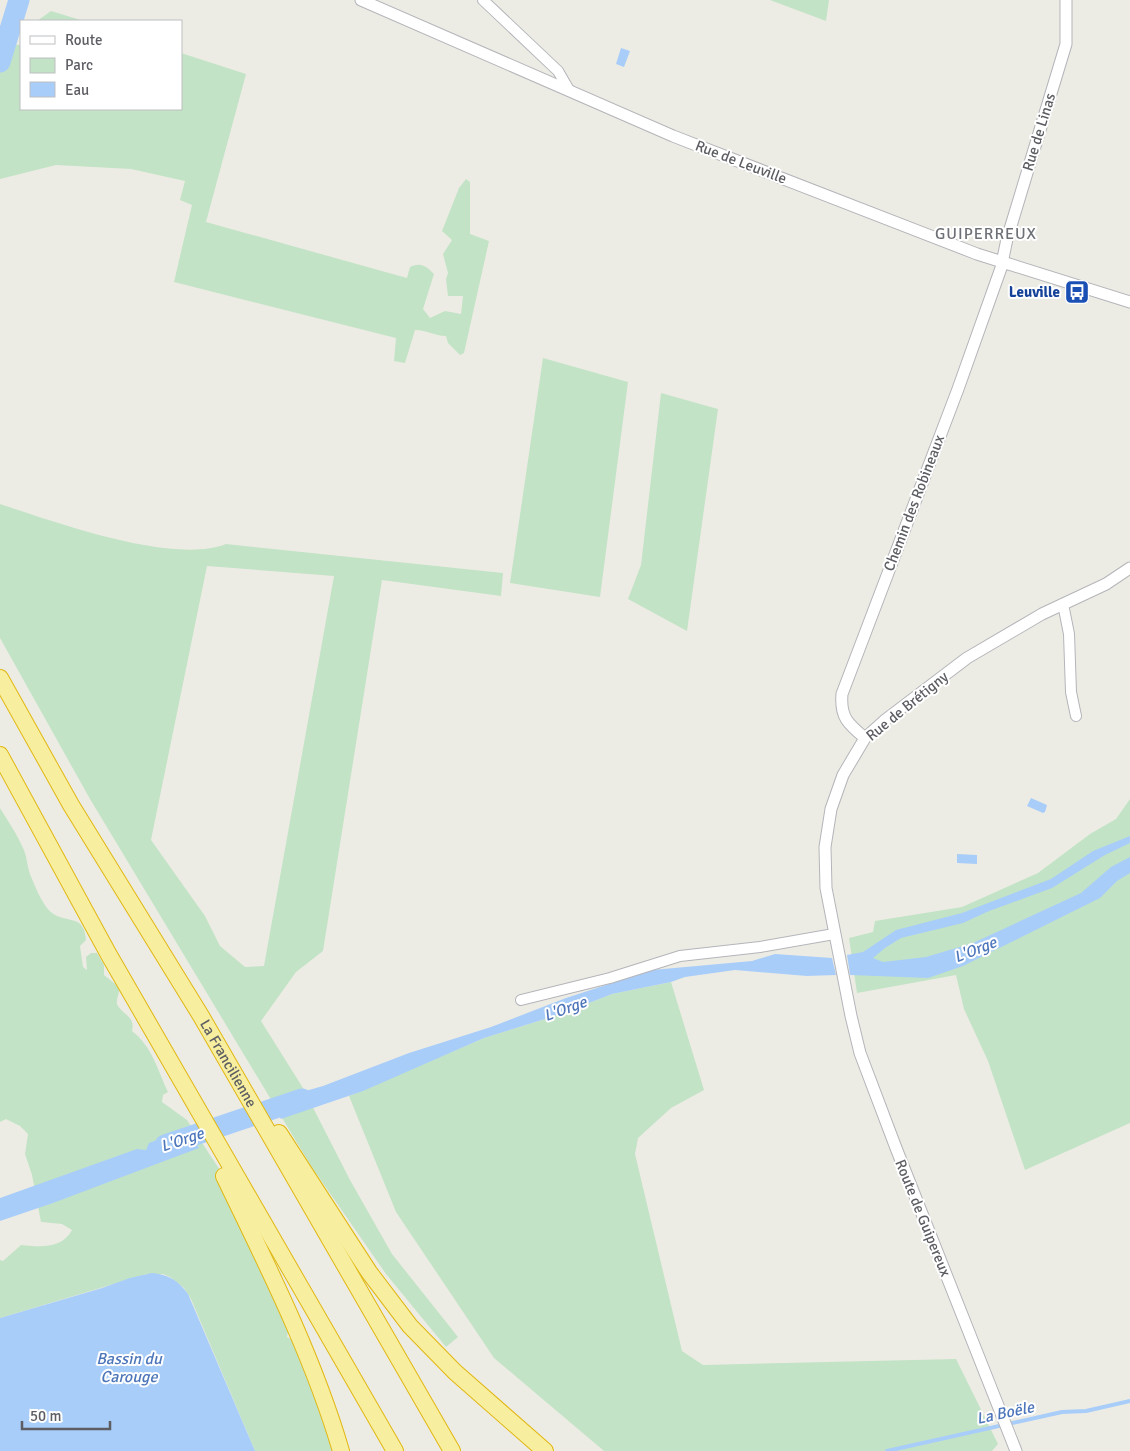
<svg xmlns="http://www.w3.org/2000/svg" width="1130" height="1451" font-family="Signika,sans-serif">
	<rect width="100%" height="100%" fill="#edece4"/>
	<path fill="#c2e3c6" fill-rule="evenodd" d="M 770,0 L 829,0 L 826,21 Z
		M 51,11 L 84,21 L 37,21 Z
		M 0,44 L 21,45 L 21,109 L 181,109 L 181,53 L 246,74 L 206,222 L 407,278 L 410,267 C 421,262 426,266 434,274 L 423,309 L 430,318 L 445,311 L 461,314 L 463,296 L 448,296 L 446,279 L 448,273 L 443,254 L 452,240 L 442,231 L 459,188 L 466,179 L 470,182 L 470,234 L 489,241 L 464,353 L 460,355 L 448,343 L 446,336 C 434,336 428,330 415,330 L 405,363 L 394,361 L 396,338 L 174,282 L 192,205 L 180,200 L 185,181 L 131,169 L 56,165 L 0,179 Z
		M 543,358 L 628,382 L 600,597 L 510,583 Z
		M 661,393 L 718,409 L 687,631 L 628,599 L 641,565 Z
		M 0,504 C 55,522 173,565 226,544 L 503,573 L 501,596 L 382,580 L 323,951 L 296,972 L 261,1021 L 303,1088 L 350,1180 L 392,1254 L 458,1337 L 446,1347 L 386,1274 L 311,1166 L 90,799 L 0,638 ZM 207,566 L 334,576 L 264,966 L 245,967 L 220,946 L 205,916 L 151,840 Z
		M 1130,799 L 1130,1123 L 1025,1170 L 988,1061 L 964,1009 L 956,975 L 857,993 L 849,938 L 873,932 L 875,921 L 962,907 L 1038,873 L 1090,834 L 1116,819 Z
		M 0,808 C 8,821 17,834 23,848 C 27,856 27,865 30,874 C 34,884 40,899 47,908 C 62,927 84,910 86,940 L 80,946 L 83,967 L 87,970 L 86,957 L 91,953 L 97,953 L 104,965 L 104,975 L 120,988 C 119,993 116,1000 117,1004 C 122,1015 136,1016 132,1031 C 152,1046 158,1071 168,1092 L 163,1095 L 162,1102 L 187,1120 L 218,1167 L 265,1259 L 290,1320 L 287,1337 L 299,1344 L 333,1451 L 255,1451 L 191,1299 L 184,1288 L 170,1277 L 163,1274 L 147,1274 L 0,1318 L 0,1260 L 3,1261 L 21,1245 C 40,1247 62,1249 72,1230 L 62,1224 L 41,1222 L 32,1175 L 25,1154 L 28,1134 L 20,1126 L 6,1119 L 0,1122 Z
		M 671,982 L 704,1090 L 671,1108 L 638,1138 L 635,1154 L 682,1351 L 703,1365 L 956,1359 L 998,1444 L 992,1451 L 604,1451 L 494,1358 L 396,1212 L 349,1096 L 484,1038 L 561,1014 L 612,994 Z"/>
	<path fill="#a9cdf9" d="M 621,48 L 630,51 L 624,67 L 616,64 Z
		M 1031,798 L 1047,805 L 1045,812 L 1043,813 L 1027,806 Z
		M 1130,836 L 1130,843 L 1105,855 L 1052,888 L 989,911 L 963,923 L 901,938 L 885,948 L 873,958 L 883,962 L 926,957 L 973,943 L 1081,893 L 1111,867 L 1130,857 L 1130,873 L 1117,881 L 1100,898 L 963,966 L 928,978 L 850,975 L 847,955 L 863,952 L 896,930 L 962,913 L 1051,879 L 1093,851 Z
		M 957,854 L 977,855 L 977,864 L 957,863 Z
		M 775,954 L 832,958 L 836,975 L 807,976 L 735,970 L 685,977 L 671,982 L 612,994 L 561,1014 L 484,1038 L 363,1091 L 281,1119 L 270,1101 L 323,1086 L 409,1053 L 491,1027 L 566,998 L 652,970 L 752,961 Z
		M 190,1133 L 199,1148 L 53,1203 L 0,1221 L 0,1198 L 137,1149 L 146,1150 L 149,1143 L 168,1136 Z
		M 152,1273 C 168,1274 179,1281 188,1294 L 255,1451 L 0,1451 L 0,1318 L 102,1288 L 130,1278 Z"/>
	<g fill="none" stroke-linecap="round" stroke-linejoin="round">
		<path stroke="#a9cdf9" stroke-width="4" d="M 887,1451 L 1062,1412 L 1086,1411 L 1130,1401"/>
		<path stroke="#a9cdf9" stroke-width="21" d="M 0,62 L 19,0
			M 165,1145 L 302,1099"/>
		<defs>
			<path id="minor" d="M 483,0 L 558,71 L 569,90
				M 1063,604 L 1069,634 L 1071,692 L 1076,716
				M 521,1000 L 610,978 L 680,956 L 760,947 L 834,934"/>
			<path id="tertiary" d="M 361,0 L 673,136 L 977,254 L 1130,302
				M 865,738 C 848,724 840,717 842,694 L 958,389 L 1001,268 L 1007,239 L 1066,44 L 1066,0
				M 1016,1451 L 896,1148 L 860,1053 L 851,1016 L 826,888 L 825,847 L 831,809 L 843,775 L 865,738 L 884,721 L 967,658 L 1042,614 L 1106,584 L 1130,568"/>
			<g id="trunk">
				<path id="s1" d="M 0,678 L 71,805 L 201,1016 L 452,1451"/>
				<path d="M 0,755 L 109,955 L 395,1451"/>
				<path d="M 279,1133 L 369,1272 L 410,1326 L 455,1372 L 545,1451"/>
				<path d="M 224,1176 C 267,1265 313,1356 341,1451"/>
			</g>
		</defs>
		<use href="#minor" stroke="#b4b5ba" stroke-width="12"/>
		<use href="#tertiary" stroke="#b4b5ba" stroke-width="13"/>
		<use href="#trunk" stroke="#e1b711" stroke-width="18"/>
		<use href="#minor" stroke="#fff" stroke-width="10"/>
		<use href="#tertiary" stroke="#fff" stroke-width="11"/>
		<use href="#trunk" stroke="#f7eea0" stroke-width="16"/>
	</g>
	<defs>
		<symbol id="bus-square" viewBox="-11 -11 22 22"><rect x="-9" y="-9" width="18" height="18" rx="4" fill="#1a4fb4" stroke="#fff"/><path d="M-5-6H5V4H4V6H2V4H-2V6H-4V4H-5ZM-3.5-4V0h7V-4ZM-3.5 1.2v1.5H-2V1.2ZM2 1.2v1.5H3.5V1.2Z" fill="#fff"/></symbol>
	</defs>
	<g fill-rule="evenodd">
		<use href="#bus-square" x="1063" y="278" width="28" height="28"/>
	</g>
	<g text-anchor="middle" stroke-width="4" stroke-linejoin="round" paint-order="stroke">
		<g font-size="15" fill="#5c5e63" stroke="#fff">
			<text transform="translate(1039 132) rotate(-73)" y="5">Rue de Linas</text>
			<text transform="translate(741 162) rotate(21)" y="5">Rue de Leuville</text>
			<text transform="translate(914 503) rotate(-69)" y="5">Chemin des Robineaux</text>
			<text transform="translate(907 706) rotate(-39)" y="5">Rue de Brétigny</text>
			<text dy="5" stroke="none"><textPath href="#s1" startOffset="448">La Francilienne</textPath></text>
			<text transform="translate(923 1218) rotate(68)" y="5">Route de Guipereux</text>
		</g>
		<g font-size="15" font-weight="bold" fill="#164399" stroke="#fff" text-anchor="end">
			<text x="1060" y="297">Leuville</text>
		</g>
		<g font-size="16" letter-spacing="1" fill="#6d7075" stroke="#fff">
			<text x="986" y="239">GUIPERREUX</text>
		</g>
		<g font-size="16" font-style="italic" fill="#4d76ba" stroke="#fff">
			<text transform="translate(975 949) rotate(-22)" y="6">L'Orge</text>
			<text transform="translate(565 1008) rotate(-20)" y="6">L'Orge</text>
			<text transform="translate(182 1139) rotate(-19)" y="6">L'Orge</text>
			<text x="129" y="1364">Bassin du<tspan x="129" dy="18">Carouge</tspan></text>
			<text transform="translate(1005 1412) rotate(-12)" y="6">La Boële</text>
		</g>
	</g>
	<rect x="20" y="20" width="162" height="90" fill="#ffffff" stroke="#bebfc1"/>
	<rect x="30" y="36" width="25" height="8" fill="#ffffff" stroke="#bebfc1"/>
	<text x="65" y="45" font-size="15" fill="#5c5e63">Route</text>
	<rect x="30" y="58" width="25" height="15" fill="#c2e3c6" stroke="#bebfc1"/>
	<text x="65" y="70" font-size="15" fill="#5c5e63">Parc</text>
	<rect x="30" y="82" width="25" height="15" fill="#a9cdf9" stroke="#bebfc1"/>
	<text x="65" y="95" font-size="15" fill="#5c5e63">Eau</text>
	<path d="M22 1421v8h88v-8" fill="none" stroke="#5c5e63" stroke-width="2.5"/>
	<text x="30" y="1421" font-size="15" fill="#5c5e63" stroke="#ffffff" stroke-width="4" paint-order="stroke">50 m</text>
</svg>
